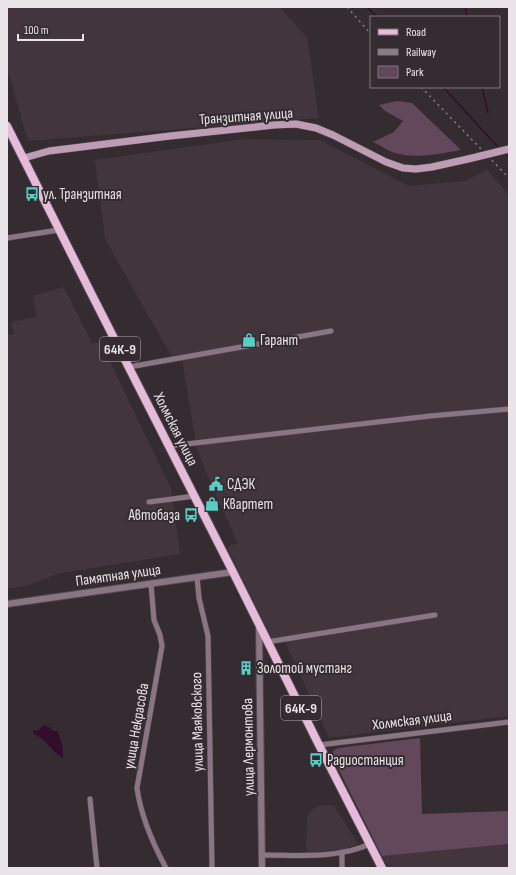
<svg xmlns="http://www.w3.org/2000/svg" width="516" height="875" font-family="'Sofia Sans Condensed',sans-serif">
	<rect width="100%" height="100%" fill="#352c32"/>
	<path fill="#42353e" d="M 7,7 L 279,7 L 307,37 L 319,118 L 28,141 L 7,68 Z
		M 243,139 L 320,140 L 409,186 L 465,181 L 487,170 L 509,195 L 509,716 L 329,738 L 284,640 L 273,641 L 227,547 L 238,543 L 215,493 L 197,449 L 182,359 L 173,359 L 105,239 L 95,160 Z
		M 64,287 L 92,343 L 101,343 L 171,488 L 180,554 L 57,574 L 26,586 L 7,589 L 7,334 L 14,335 L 11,322 L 37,317 L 33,296 Z
		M 320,805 L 334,805 L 358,844 L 344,849 L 308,853 L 306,847 L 307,817 L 312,810 Z
		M 509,844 L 509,868 L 389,868 L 382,856 Z"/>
	<path fill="#63485b" d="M 397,101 L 412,103 L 461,150 C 439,154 417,159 395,153 C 388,151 380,145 373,142 L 394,132 L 403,121 L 385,111 L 379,105 Z
		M 420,738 L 422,814 L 509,811 L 509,844 L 382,856 L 333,758 L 333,751 L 338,748 Z"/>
	<path fill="#330e2c" d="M 43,725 L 51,728 L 53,731 L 58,731 L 63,748 L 63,758 L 55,753 L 46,742 L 33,733 L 33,730 L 38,731 Z"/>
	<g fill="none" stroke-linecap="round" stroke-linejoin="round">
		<path stroke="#330e2c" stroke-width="1.5" d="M 367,7 L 377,17
			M 465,7 L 467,17
			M 443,87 L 497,146
			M 482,87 L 488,113"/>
		<defs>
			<path id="minor" d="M 7,238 L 59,230
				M 129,367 L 331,331
				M 169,446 L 430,416 L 509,409
				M 149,502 L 195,496
				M 197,577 L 199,598 L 208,636 L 212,868
				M 151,584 L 154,620 L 160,635 L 162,646 L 137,788 C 141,817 152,842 166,868
				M 267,642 L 435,615
				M 319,745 L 509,722
				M 90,799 L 97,868
				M 262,855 C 297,855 337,859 370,844
				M 342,868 L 342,852"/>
			<path id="tertiary" d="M 7,604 L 233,572
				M 259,627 L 262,868"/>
			<path id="secondary" d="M 24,158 L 49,151 L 170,136 L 274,125 L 296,124 L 316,128 L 333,135 L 386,162 L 403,168 L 416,169 L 432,167 L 468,159"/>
			<path id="primary" d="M 7,126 L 91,293 L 233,572 L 319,745 L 382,868"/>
		</defs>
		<use href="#minor" stroke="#52494f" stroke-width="6"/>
		<use href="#tertiary" stroke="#52494f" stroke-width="8"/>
		<use href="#secondary" stroke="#52494f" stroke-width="8"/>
		<use href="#primary" stroke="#52494f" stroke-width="10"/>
		<use href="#minor" stroke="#8a7584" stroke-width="5"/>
		<use href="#tertiary" stroke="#8a7584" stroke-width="6"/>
		<use href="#secondary" stroke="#be9db4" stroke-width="7"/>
		<use href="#primary" stroke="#e6bbd9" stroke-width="8"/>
		<path stroke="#877f84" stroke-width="1.5" stroke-dasharray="2 4" stroke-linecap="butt" d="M 347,7 L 371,34
			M 421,87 L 509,178"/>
		<defs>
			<path id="secondary-bridge" d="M 468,159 L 509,149"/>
		</defs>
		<use href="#secondary-bridge" stroke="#52494f" stroke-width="8" stroke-linecap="butt"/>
		<use href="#secondary-bridge" stroke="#be9db4" stroke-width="7"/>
	</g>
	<defs>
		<symbol id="bus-bare" viewBox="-9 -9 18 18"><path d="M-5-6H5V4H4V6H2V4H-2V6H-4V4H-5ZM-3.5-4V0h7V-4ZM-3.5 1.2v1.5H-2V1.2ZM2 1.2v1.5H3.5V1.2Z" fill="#56cec3" stroke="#352c32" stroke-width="2.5" paint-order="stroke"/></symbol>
		<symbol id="shop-bare" viewBox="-9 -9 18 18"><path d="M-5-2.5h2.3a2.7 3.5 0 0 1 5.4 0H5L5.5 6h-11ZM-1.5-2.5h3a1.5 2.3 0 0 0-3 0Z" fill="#56cec3" stroke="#352c32" stroke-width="2.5" paint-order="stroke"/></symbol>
		<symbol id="civic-bare" viewBox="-9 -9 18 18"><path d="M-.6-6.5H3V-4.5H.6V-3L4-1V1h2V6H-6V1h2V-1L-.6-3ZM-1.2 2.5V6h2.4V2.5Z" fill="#56cec3" stroke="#352c32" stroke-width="2.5" paint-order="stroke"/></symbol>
		<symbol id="building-bare" viewBox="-9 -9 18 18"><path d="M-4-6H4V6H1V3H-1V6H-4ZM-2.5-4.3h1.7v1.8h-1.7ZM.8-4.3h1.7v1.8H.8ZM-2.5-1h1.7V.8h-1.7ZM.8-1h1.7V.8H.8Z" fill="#56cec3" stroke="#352c32" stroke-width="2.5" paint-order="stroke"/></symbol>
	</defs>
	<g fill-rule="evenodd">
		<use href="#bus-bare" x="22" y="184" width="20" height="20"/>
		<use href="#shop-bare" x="239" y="330" width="20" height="20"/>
		<use href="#civic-bare" x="206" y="474" width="20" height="20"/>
		<use href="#shop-bare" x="202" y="494" width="20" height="20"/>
		<use href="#bus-bare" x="181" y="505" width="20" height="20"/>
		<use href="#building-bare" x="236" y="658" width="20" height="20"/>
		<use href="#bus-bare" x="306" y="750" width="20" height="20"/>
	</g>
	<g text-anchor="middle" stroke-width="4" stroke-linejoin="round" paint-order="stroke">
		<g fill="#352c32" stroke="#b4adb1" stroke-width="1">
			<rect x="100" y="337" width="40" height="24" rx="3"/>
			<rect x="281" y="696" width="40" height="24" rx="3"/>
		</g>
		<g font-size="14" font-weight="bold" fill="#eae4e8">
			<text x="120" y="354">64К-9</text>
			<text x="301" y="713">64К-9</text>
		</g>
		<g font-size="15" fill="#eae4e8" stroke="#352c32">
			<text transform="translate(246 116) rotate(-4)" y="5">Транзитная улица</text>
			<text transform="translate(176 429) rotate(63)" y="5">Холмская улица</text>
			<text transform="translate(118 575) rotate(-8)" y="5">Памятная улица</text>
			<text transform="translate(412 720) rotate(-7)" y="5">Холмская улица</text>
			<text transform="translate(197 722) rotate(-91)" y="5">улица Маяковского</text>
			<text transform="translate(136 726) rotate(-80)" y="5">улица Некрасова</text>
			<text transform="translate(248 747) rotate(-91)" y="5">улица Лермонтова</text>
		</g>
		<g font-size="15" fill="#eae4e8" stroke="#352c32" text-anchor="start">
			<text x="43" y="199">ул. Транзитная</text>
			<text x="260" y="345">Гарант</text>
			<text x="227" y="489">СДЭК</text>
			<text x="223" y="509">Квартет</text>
			<text x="180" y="520" text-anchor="end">Автобаза</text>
			<text x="257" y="673">Золотой мустанг</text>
			<text x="327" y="765">Радиостанция</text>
		</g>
	</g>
	<rect width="516" height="875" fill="none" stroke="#eae4e8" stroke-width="16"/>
	<rect x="370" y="16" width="130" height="72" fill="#352c32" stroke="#7d767b"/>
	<rect x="378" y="29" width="20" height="6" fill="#e6bbd9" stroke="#7d767b"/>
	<text x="406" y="36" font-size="12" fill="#eae4e8">Road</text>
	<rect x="378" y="49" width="20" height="6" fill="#877f84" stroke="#7d767b"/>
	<text x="406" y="56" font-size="12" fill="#eae4e8">Railway</text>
	<rect x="378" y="66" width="20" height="12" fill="#63485b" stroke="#7d767b"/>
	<text x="406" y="76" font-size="12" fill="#eae4e8">Park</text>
	<path d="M18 34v6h65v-6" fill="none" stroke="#eae4e8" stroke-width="2"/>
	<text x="24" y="34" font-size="12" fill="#eae4e8" stroke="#352c32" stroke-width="3" paint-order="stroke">100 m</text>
</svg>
